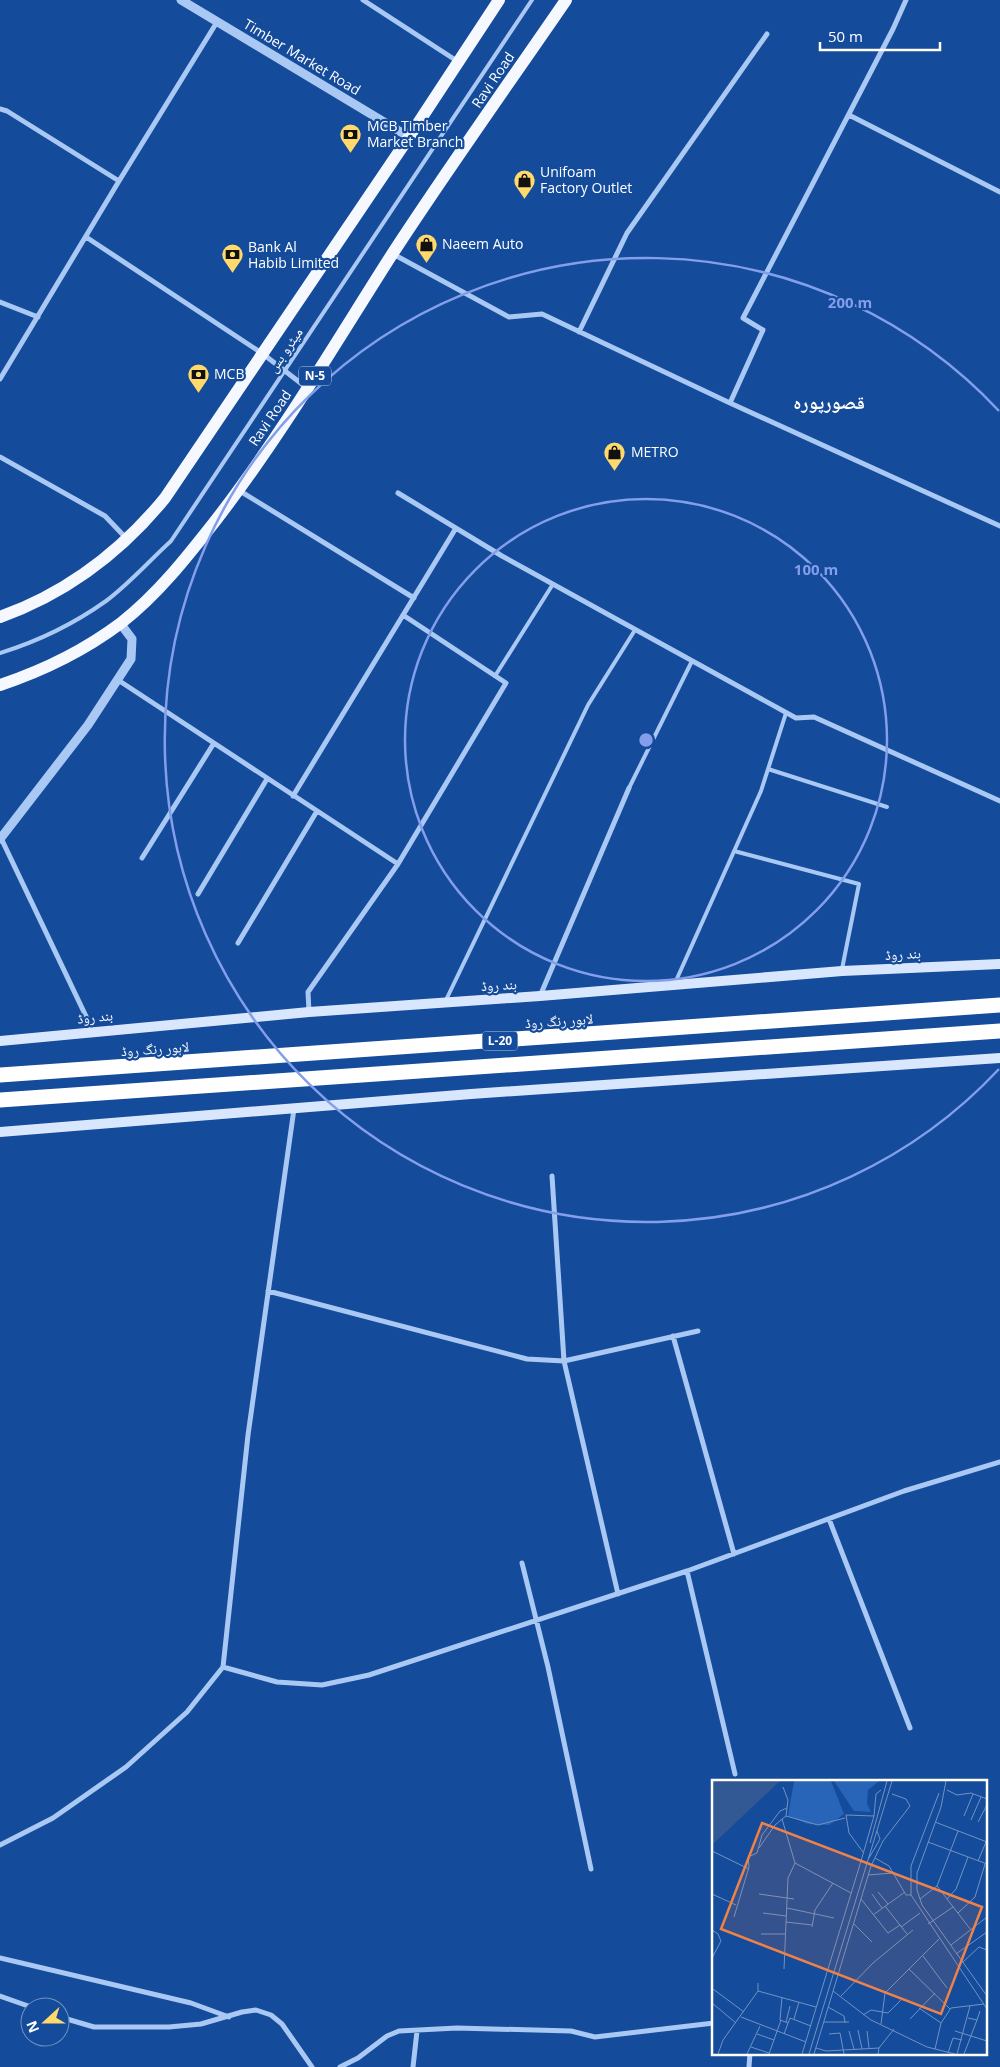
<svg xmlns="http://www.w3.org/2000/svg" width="1000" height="2067" font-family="'Open Sans','Noto Naskh Arabic',sans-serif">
	<rect width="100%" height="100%" fill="#144b9a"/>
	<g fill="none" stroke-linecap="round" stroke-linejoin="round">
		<path stroke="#a9c8f3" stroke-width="4" d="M 0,653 C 36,642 75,623 106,601 C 129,584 150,560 171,541 L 532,0
			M 495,676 L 553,584
			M 768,769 L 887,807
			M 629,788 L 692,661
			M 734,851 L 859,884 L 842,969
			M 675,983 L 761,791 L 786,713
			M 446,1000 L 588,705 L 635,630"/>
		<path stroke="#a9c8f3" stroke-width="5" d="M 363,0 L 457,61
			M 0,109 L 7,111 L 119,181
			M 849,115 L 1000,192
			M 86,237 L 263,354 L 307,388
			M 393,254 L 509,317 L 542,314 L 730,403 L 1000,526
			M 0,302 L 38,317
			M 579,332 L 627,233 L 767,34
			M 0,379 L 119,181 L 217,22
			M 730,403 L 763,330 L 743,318 L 893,29 L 906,0
			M 0,457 L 105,516 L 126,538
			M 240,491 L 414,598
			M 398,493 L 502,556 L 796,718 L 814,717 L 1000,801
			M 118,680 L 398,864
			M 293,796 L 456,528
			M 1,838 L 93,1031
			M 142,858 L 214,743
			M 198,894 L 267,779
			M 238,943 L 317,811
			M 540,996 L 629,788
			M 309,1012 L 308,992 L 398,864 L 506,683 L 403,615
			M 552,1176 L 564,1361 L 618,1594
			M 268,1291 L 527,1359 L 564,1361 L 698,1331
			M 673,1336 L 734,1554
			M 829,1519 L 910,1728
			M 522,1563 L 548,1667 L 591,1869
			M 687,1571 L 735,1774
			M 223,1667 L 277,1682 L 322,1685 L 369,1675 L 687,1571 L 904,1491 L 1000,1462
			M 0,1845 L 53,1818 L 126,1767 L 187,1712 L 223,1667 L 248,1435 L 294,1109
			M 0,1958 L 191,2003 L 229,2017
			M 0,1996 L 31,2007
			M 60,2017 L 94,2027 L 169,2027 L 201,2024 L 242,2012 L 256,2010 L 271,2015 L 282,2024 L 312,2067
			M 340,2067 L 358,2058 L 387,2036 L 399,2031 L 457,2028 L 571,2031 L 595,2037 L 714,2023
			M 413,2067 L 417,2031
			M 749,2067 L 750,2053"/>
		<path stroke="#a9c8f3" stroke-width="9" d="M 181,0 L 409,137
			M 0,839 L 88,725 L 131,659 L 132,639 L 120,623"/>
		<path stroke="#d8e7fd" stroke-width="10" d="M 0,1041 L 309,1012 L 540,996 L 842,971 L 1000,964
			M 0,1132 L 471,1094 L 1000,1058"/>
		<path stroke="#f5f8ff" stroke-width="12" d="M 0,617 C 67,593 120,553 165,498 L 409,137 L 499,0
			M 0,685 C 42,671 85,650 121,623 C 158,594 187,557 216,520 C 280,437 333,347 389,259 C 446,171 507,86 566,0"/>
		<path stroke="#fff" stroke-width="15" d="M 0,1075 L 1000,1005
			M 0,1100 L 1000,1031"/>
	</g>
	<g fill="none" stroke="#839eea" stroke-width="2.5">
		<circle cx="646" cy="740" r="241"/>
		<path d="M999 1069A482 482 0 1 1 999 411"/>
	</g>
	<defs>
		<symbol id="bank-pin" viewBox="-11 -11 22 30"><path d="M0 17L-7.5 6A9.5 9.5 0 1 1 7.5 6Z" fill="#ffd96b" stroke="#144b9a"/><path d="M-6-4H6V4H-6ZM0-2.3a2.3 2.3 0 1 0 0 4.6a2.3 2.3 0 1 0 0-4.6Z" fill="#111"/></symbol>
		<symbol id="shop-pin" viewBox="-11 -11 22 30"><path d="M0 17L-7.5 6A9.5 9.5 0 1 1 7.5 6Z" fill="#ffd96b" stroke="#144b9a"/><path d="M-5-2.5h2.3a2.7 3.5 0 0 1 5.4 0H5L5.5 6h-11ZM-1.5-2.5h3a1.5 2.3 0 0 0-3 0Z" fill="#111"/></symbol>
	</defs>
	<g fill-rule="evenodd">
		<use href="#bank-pin" x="338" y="122" width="25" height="34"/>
		<use href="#shop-pin" x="512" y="168" width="25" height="34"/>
		<use href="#shop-pin" x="414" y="232" width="25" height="34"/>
		<use href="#bank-pin" x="220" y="242" width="25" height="34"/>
		<use href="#bank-pin" x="186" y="362" width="25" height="34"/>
		<use href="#shop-pin" x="602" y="440" width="25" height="34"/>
	</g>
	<g text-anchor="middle" stroke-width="4.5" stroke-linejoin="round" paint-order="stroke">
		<g fill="#144b9a" stroke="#b8c9e1" stroke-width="1">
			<rect x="299" y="366.5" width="32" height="19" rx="4"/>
			<rect x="482.5" y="1031.5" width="35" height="19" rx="4"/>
		</g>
		<g font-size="12" font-weight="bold" fill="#fff">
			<text x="315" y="380">N-5</text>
			<text x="500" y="1045">L-20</text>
		</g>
		<g font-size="14" fill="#fff" stroke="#144b9a">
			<text transform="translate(302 57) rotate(31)" y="5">Timber Market Road</text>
			<text transform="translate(493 80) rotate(-56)" y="5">Ravi Road</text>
			<text transform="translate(285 350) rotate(-56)" y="5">میٹرو بس</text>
			<text transform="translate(270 418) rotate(-56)" y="5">Ravi Road</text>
			<text transform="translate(903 954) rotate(-3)" y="5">بند روڈ</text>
			<text transform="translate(499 985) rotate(-3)" y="5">بند روڈ</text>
			<text transform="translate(95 1017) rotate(-6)" y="5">بند روڈ</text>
			<text transform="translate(559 1021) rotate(-4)" y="5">لاہور رنگ روڈ</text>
			<text transform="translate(155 1049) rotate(-4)" y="5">لاہور رنگ روڈ</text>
		</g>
		<g font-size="14" fill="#fff" stroke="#144b9a" text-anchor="start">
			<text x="367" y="131">MCB Timber<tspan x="367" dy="16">Market Branch</tspan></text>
			<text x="540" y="177">Unifoam<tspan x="540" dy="16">Factory Outlet</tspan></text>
			<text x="442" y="249">Naeem Auto</text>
			<text x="248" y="252">Bank Al<tspan x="248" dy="16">Habib Limited</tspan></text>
			<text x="214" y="379">MCB</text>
			<text x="631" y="457">METRO</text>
		</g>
		<g font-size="19" font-weight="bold" fill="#fff" stroke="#144b9a">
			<text x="829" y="409">قصورپورہ</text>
		</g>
	</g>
	<g transform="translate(712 1780)">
		<rect width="275" height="275" fill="#144b9a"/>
		<path d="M 122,1 L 167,1 L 156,10 L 155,24 L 159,32 L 142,31 Z" fill="#2864b8"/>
		<path d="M 82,1 L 119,1 L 132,34 L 117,45 L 96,44 L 76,36 Z" fill="#2864b8"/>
		<path d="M 0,1 L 68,1 L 0,65 Z" fill="#325994"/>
		<path fill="none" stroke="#7293c2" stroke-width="1" d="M 234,1 L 229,27 L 205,93 L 205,110 L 210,125 L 275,216M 71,7 L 76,20 L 74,36M 235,10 L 245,15 L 259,13 L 275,19M 227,13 L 199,86 L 199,115 L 275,229M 74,36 L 106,45 L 133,38M 252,36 L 261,14M 70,39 L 83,83 L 139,113M 259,40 L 269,17M 223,42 L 275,62M 266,42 L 275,25M 216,62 L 275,84M 158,63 L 175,1M 47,68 L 63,45 L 74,36M 0,71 L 37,89M 151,72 L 137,53 L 134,35 L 162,36M 157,78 L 168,59 L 165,51M 163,78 L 177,86 L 194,115 L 199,115M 266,81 L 274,62M 156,95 L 181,93M 225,106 L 259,150M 166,112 L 176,124M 0,114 L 24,125M 47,114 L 82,119M 160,114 L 170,128M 149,119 L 176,153 L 188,145M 208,119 L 225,106 L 246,51M 235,119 L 244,109 L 256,77M 173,126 L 195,154M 75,128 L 122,138M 51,133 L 74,136M 246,133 L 263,117 L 273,84M 161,135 L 193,112M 22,137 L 37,87 L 36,77 L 45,73 L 50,55 L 68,31 L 75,28M 74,142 L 100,145M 142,144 L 160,162M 216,144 L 241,127M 100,147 L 103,130 L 121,103M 189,147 L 208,133M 0,150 L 6,154 L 9,161 L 0,178M 49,154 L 74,154M 239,165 L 275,137M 244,174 L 275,152M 211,176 L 235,208M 251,182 L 267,167 L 275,170M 72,189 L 76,98 L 83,83M 197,189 L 238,229M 46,203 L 46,211 L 104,227M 1,209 L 32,232M 121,211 L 159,240 L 215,267 L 243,274M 129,216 L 161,183 L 201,150M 70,217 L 68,240 L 76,243M 0,223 L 24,243M 116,227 L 132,236 L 133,243M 207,228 L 229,243M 151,235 L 159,230 L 176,233 L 189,220M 29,237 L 94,262M 256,238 L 265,240 L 268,231M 82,239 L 87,222M 198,239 L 223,213M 74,242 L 78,226M 112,242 L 137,242M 169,244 L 173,213 L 227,159M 146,250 L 150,269M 137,251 L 142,269M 155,251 L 157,268M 243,251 L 275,261M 45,254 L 62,260M 72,254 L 78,238 L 99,246M 117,254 L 128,253 L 132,274M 39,267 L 57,273M 104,268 L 114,271 L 167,268M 223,269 L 229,243 L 239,228 L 272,224M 236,273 L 241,258 L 250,260M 6,274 L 11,260 L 46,211M 35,274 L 48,246M 57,274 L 69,240M 90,274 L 149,81 L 162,36 L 164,14 L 169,10M 97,274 L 180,1M 102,274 L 159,86 L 171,61 L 198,26 L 194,19 L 180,14M 166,274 L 167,268 L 182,249M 245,274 L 258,226M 252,274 L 265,240"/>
		<path fill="#ee8249" fill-opacity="0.15" stroke="#ee8249" stroke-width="2.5" d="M 50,43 L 270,127 L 229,234 L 9,149 Z"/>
		<rect width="275" height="275" fill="none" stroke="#fff" stroke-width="2.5"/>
	</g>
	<circle cx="646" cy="740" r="8" fill="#839eea" stroke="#144b9a" stroke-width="2.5"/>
	<g font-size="15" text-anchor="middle" font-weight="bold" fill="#839eea" stroke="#144b9a" stroke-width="4.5" stroke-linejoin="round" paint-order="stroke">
		<text x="850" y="308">200 m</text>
		<text x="816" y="575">100 m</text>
	</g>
	<g transform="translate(45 2022) rotate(249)"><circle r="24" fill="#144b9a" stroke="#7293c2"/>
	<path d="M0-4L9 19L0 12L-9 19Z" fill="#ffd96b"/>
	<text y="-8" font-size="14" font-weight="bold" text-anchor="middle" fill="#ffffff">N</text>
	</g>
	<path d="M820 42v8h120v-8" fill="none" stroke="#ffffff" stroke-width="2.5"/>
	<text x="828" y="42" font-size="15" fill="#ffffff" stroke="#144b9a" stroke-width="4" paint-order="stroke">50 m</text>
</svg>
